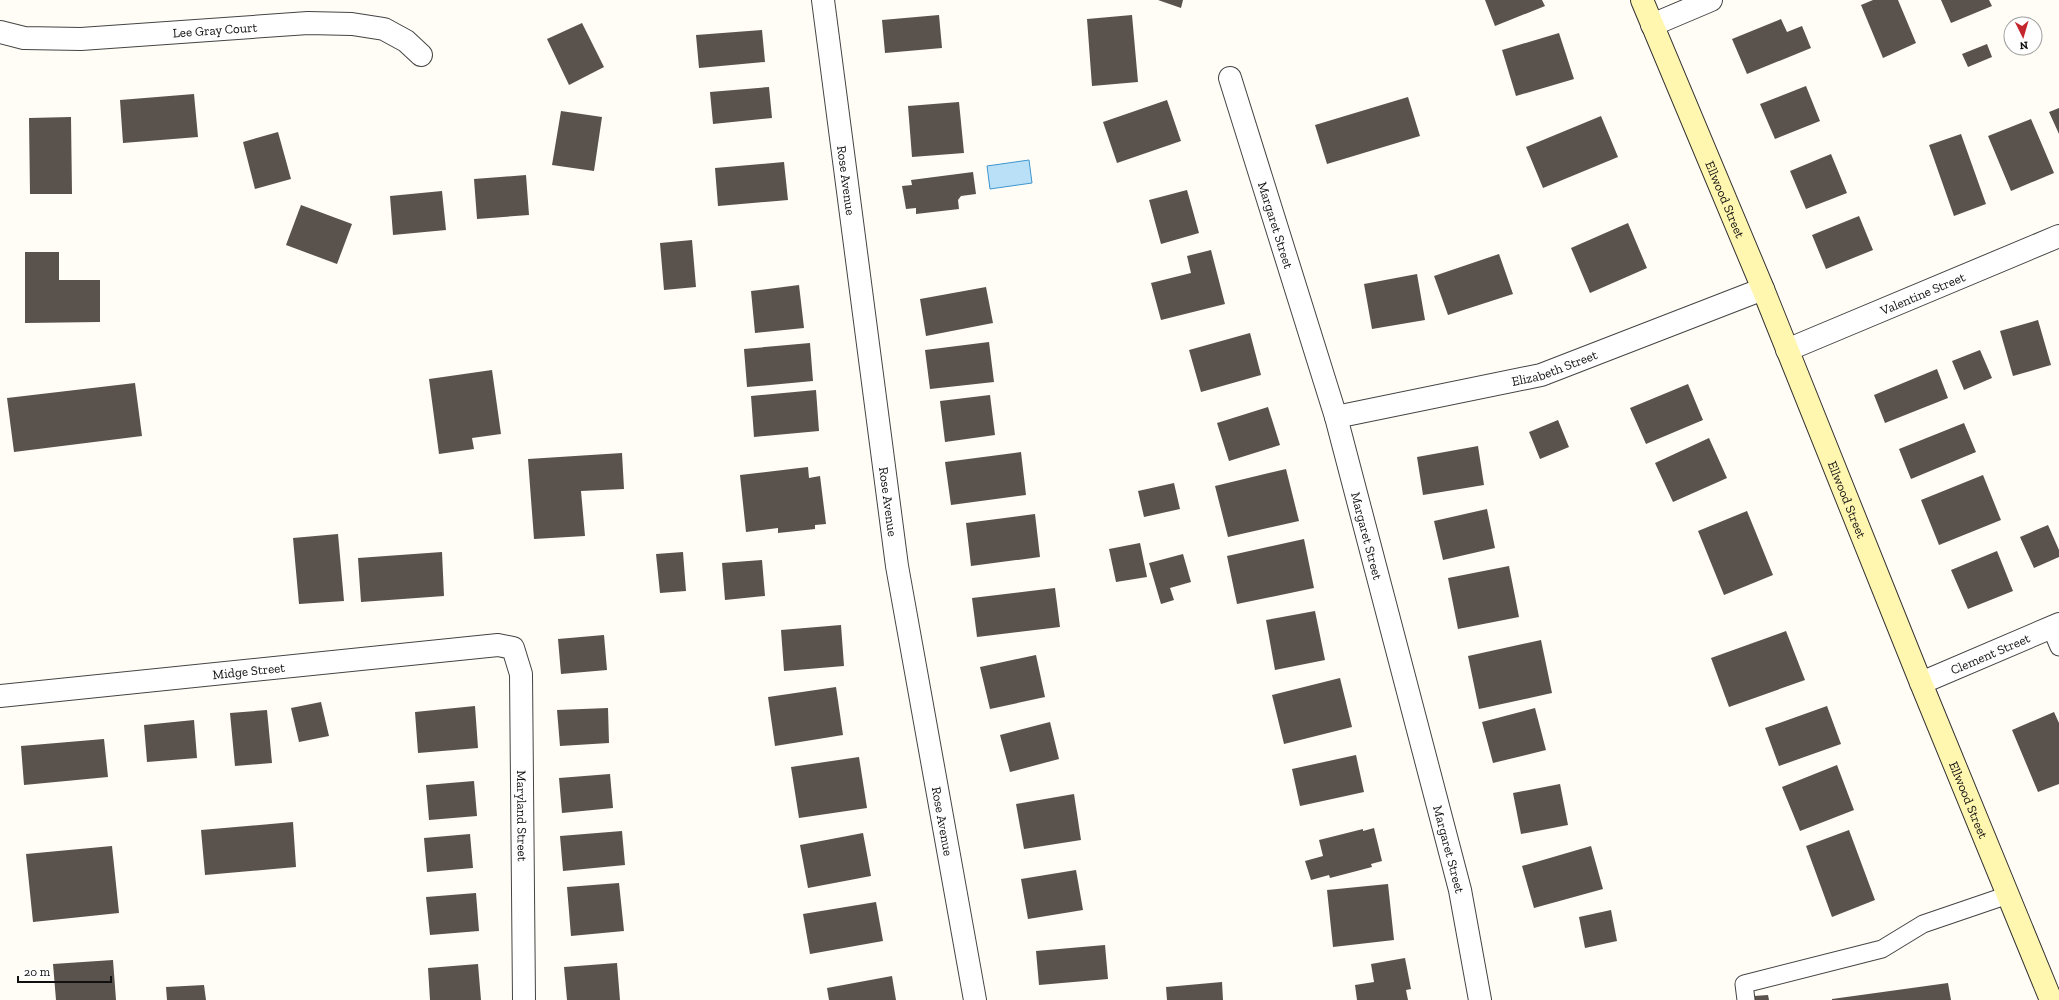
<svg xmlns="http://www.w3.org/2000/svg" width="2059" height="1000" font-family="'Zilla Slab',serif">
	<rect width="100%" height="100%" fill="#fffdf5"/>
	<path fill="#b9e0f7" stroke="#3f96cf" d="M 1029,160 L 1032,183 L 990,189 L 987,166 Z"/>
	<path fill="#5a524d" d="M 1158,0 L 1183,0 L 1181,8 Z
		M 1485,0 L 1542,0 L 1545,6 L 1495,26 Z
		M 1873,0 L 1898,0 L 1916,43 L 1883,58 L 1861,5 Z
		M 1941,0 L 1989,0 L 1992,6 L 1951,23 Z
		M 939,15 L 942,48 L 885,53 L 882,20 Z
		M 1132,15 L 1138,82 L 1092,86 L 1087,19 Z
		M 1781,19 L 1787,32 L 1802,26 L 1811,48 L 1747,74 L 1732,39 Z
		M 582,23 L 604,67 L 569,85 L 547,39 Z
		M 762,30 L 765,62 L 699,68 L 696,35 Z
		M 1559,33 L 1574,79 L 1516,96 L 1502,50 Z
		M 1987,44 L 1992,57 L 1968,67 L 1962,54 Z
		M 1806,86 L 1820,121 L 1775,139 L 1760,104 Z
		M 769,87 L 772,118 L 713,124 L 710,92 Z
		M 194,94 L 198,137 L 123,143 L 120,100 Z
		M 1408,97 L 1420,136 L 1327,164 L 1315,125 Z
		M 1167,100 L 1181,141 L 1117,163 L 1103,122 Z
		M 959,102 L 964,153 L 912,157 L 908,106 Z
		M 2059,108 L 2059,134 L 2049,112 Z
		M 561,111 L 602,117 L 594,171 L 552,165 Z
		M 1601,116 L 1618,157 L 1543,188 L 1526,147 Z
		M 71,117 L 72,194 L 30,194 L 29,118 Z
		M 2031,119 L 2054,173 L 2011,191 L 1988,136 Z
		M 278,132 L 291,179 L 255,189 L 243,142 Z
		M 1961,134 L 1986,204 L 1954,216 L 1929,145 Z
		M 1831,154 L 1847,193 L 1806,209 L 1790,171 Z
		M 784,162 L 788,200 L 718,206 L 715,168 Z
		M 973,172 L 976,194 L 961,196 L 958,200 L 959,209 L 916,214 L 916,208 L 906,209 L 902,186 L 912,185 L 911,180 Z
		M 526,175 L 529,215 L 477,219 L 474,179 Z
		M 1187,190 L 1199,233 L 1161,244 L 1149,200 Z
		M 442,191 L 446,230 L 393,235 L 390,196 Z
		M 301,205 L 352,224 L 337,264 L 286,245 Z
		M 1859,216 L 1873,250 L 1826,269 L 1812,235 Z
		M 1628,223 L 1647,268 L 1590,293 L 1571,248 Z
		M 692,240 L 696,287 L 664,290 L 660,243 Z
		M 1211,250 L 1225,304 L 1161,320 L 1151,283 L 1191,273 L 1187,256 Z
		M 25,252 L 59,252 L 59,280 L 100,280 L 100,322 L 25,323 Z
		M 1499,254 L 1513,294 L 1448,315 L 1434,276 Z
		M 1417,274 L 1425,320 L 1372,329 L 1364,284 Z
		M 799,285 L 804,328 L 755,333 L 751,291 Z
		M 986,287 L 993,323 L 926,336 L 920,299 Z
		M 2038,320 L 2051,365 L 2013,376 L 2000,331 Z
		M 1250,333 L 1261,375 L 1201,392 L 1189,350 Z
		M 989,342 L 994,382 L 930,389 L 925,350 Z
		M 810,343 L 813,381 L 747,387 L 744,349 Z
		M 1980,350 L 1992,378 L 1964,390 L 1952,361 Z
		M 1937,369 L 1948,398 L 1885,423 L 1874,395 Z
		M 492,370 L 501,434 L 472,438 L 474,449 L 439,454 L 429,379 Z
		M 135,383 L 142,436 L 14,452 L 7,398 Z
		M 1688,384 L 1703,420 L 1646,444 L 1630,408 Z
		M 816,390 L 819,431 L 754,437 L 751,396 Z
		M 990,395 L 995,435 L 945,442 L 940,401 Z
		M 1268,407 L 1280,445 L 1229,461 L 1217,423 Z
		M 1558,420 L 1569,447 L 1540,459 L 1529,432 Z
		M 1964,423 L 1976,452 L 1911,479 L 1899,449 Z
		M 1709,438 L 1727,478 L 1673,502 L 1655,463 Z
		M 1478,446 L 1484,485 L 1423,495 L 1417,457 Z
		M 1021,452 L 1026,495 L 951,505 L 945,462 Z
		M 622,453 L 624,489 L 581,491 L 585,536 L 534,539 L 528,459 Z
		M 808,467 L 809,478 L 820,476 L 826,524 L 815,525 L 815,529 L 778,533 L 778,528 L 746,532 L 740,475 Z
		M 1286,469 L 1299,521 L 1228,537 L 1215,486 Z
		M 1983,475 L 2001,520 L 1939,545 L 1921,500 Z
		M 1174,483 L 1180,509 L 1144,517 L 1138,491 Z
		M 1487,509 L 1495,548 L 1443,560 L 1434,521 Z
		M 1747,511 L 1773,575 L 1724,595 L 1698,531 Z
		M 1035,514 L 1040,557 L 971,566 L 966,523 Z
		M 2048,525 L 2059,550 L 2059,557 L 2034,568 L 2020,537 Z
		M 338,534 L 344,601 L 299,604 L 293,538 Z
		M 1304,539 L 1314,588 L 1237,604 L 1227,556 Z
		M 1140,543 L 1147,577 L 1116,582 L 1109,549 Z
		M 1997,551 L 2013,591 L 1968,609 L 1951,570 Z
		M 442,552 L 444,596 L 361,602 L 358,558 Z
		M 683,552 L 686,591 L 660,593 L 656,554 Z
		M 1183,554 L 1191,582 L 1170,588 L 1174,600 L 1161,604 L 1149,563 Z
		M 762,560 L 765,596 L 725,600 L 722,563 Z
		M 1509,566 L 1519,617 L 1458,629 L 1448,578 Z
		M 1055,588 L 1060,627 L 977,637 L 972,598 Z
		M 1315,611 L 1325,660 L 1275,670 L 1266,620 Z
		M 841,625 L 844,666 L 784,671 L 781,630 Z
		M 1786,631 L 1805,680 L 1729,707 L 1711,658 Z
		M 604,635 L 607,670 L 561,674 L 558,639 Z
		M 1541,640 L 1552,693 L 1479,709 L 1468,656 Z
		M 1036,655 L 1045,697 L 990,709 L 980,667 Z
		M 1340,678 L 1352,727 L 1284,744 L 1272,695 Z
		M 836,687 L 843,735 L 775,746 L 768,697 Z
		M 321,702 L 329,736 L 299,742 L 291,708 Z
		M 475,706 L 478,748 L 418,753 L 415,712 Z
		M 1827,706 L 1841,744 L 1779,766 L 1765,728 Z
		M 608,708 L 609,743 L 560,746 L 557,710 Z
		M 1535,708 L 1546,750 L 1493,763 L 1482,722 Z
		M 267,710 L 272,763 L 235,766 L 230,713 Z
		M 2054,712 L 2059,723 L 2059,784 L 2038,792 L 2012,730 Z
		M 194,720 L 197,758 L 147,762 L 144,725 Z
		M 1050,722 L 1059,759 L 1010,772 L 1000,735 Z
		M 104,739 L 108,777 L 24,785 L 21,746 Z
		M 1356,755 L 1364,792 L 1300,806 L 1292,769 Z
		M 859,757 L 867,808 L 799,818 L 791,767 Z
		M 1837,765 L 1854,810 L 1800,831 L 1782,787 Z
		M 610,774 L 613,808 L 562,813 L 559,778 Z
		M 474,781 L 477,816 L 429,820 L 426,785 Z
		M 1560,784 L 1568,825 L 1521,834 L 1513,793 Z
		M 1074,794 L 1081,840 L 1024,849 L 1016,804 Z
		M 293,822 L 296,867 L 205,875 L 201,830 Z
		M 1374,828 L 1382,861 L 1371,864 L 1372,867 L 1330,878 L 1329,875 L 1311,880 L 1305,861 L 1323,856 L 1319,840 L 1363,829 L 1363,831 Z
		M 1849,830 L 1875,900 L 1832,917 L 1806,846 Z
		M 622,831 L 625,865 L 563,871 L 560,836 Z
		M 863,833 L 871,876 L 808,888 L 800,845 Z
		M 470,834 L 473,868 L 427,872 L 424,838 Z
		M 112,846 L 119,913 L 33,922 L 26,854 Z
		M 1591,846 L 1603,889 L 1534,908 L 1522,866 Z
		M 1076,870 L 1083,910 L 1028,919 L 1021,879 Z
		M 619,883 L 624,931 L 571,936 L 567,887 Z
		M 1388,884 L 1394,940 L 1333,947 L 1327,890 Z
		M 476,893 L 479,931 L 430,935 L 426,897 Z
		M 876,902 L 883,941 L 810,954 L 803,914 Z
		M 1611,910 L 1617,941 L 1585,948 L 1579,917 Z
		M 1105,945 L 1108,979 L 1039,985 L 1036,951 Z
		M 1405,958 L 1411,989 L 1406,990 L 1408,1000 L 1357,1000 L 1355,985 L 1374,982 L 1371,964 Z
		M 113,960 L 116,1000 L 56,1000 L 53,964 Z
		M 617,963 L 620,1000 L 567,1000 L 564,967 Z
		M 478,964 L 481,1000 L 430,1000 L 428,968 Z
		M 892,976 L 896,1000 L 829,1000 L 827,988 Z
		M 1222,982 L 1223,1000 L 1167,1000 L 1166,987 Z
		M 1948,983 L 1951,1000 L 1832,1000 L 1832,999 Z
		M 204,985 L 206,1000 L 167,1000 L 166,987 Z
		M 1768,995 L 1769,1000 L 1755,1000 L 1754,996 Z"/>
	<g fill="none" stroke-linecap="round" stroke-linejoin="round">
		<defs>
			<path id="lane" d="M 2051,628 L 2059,647
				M 1746,1000 L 1744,984 L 1882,949 L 1923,924 L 2008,895"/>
			<g id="street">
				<path id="s1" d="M 823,0 L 897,566 L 975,1000"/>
				<path d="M 1652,25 L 1711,0"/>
				<path id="s2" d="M 0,32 L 24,38 L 81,39 L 308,23 L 352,24 L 384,29 L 406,41 L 421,55"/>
				<path id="s3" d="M 1230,78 L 1336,417 L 1460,890 L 1480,1000"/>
				<path id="s4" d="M 1787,350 L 2059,236"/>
				<path id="s5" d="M 1336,417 L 1541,375 L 1763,289"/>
				<path id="s6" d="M 1921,683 L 2059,624"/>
				<path id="s7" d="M 0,696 L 498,645 L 513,648 L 521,674 L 524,1000"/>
			</g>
			<g id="secondary">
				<path id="s8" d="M 1642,0 L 1763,289 L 1921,683 L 2051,1000"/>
			</g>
		</defs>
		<use href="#lane" stroke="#444" stroke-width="19"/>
		<use href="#street" stroke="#444" stroke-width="24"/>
		<use href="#secondary" stroke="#333" stroke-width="24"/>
		<use href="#lane" stroke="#fff" stroke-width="17"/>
		<use href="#street" stroke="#fff" stroke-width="22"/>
		<use href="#secondary" stroke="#fff6b0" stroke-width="22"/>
	</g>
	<g text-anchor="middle" stroke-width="4" stroke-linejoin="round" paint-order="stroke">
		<g font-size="13" fill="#111" stroke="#fff">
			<text dy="5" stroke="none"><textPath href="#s2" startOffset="216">Lee Gray Court</textPath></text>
			<text dy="5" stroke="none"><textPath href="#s1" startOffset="182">Rose Avenue</textPath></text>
			<text dy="5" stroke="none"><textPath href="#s8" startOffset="216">Ellwood Street</textPath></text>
			<text dy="5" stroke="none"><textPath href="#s3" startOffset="154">Margaret Street</textPath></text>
			<text dy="5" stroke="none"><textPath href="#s4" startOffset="147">Valentine Street</textPath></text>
			<text dy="5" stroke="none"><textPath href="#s5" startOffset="224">Elizabeth Street</textPath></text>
			<text dy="5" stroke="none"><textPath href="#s8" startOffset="540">Ellwood Street</textPath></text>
			<text dy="5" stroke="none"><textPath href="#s1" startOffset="506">Rose Avenue</textPath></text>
			<text dy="5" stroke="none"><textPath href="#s3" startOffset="478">Margaret Street</textPath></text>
			<text dy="5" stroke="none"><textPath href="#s6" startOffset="75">Clement Street</textPath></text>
			<text dy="5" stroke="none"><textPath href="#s7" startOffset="250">Midge Street</textPath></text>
			<text dy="5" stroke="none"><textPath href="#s8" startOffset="864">Ellwood Street</textPath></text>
			<text dy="5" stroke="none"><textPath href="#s7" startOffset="685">Maryland Street</textPath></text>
			<text dy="5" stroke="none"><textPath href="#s1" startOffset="830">Rose Avenue</textPath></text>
			<text dy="5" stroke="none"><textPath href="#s3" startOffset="802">Margaret Street</textPath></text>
		</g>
	</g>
	<g transform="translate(2023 36) rotate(175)"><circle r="19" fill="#ffffff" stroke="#a0a0a0"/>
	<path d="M0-3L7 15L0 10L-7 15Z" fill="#c4262e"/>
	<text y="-6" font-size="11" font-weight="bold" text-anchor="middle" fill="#111111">N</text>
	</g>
	<path d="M18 976v6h93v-6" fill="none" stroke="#111111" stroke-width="2"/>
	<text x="24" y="976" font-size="12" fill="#111111" stroke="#ffffff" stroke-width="3" paint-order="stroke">20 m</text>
</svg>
